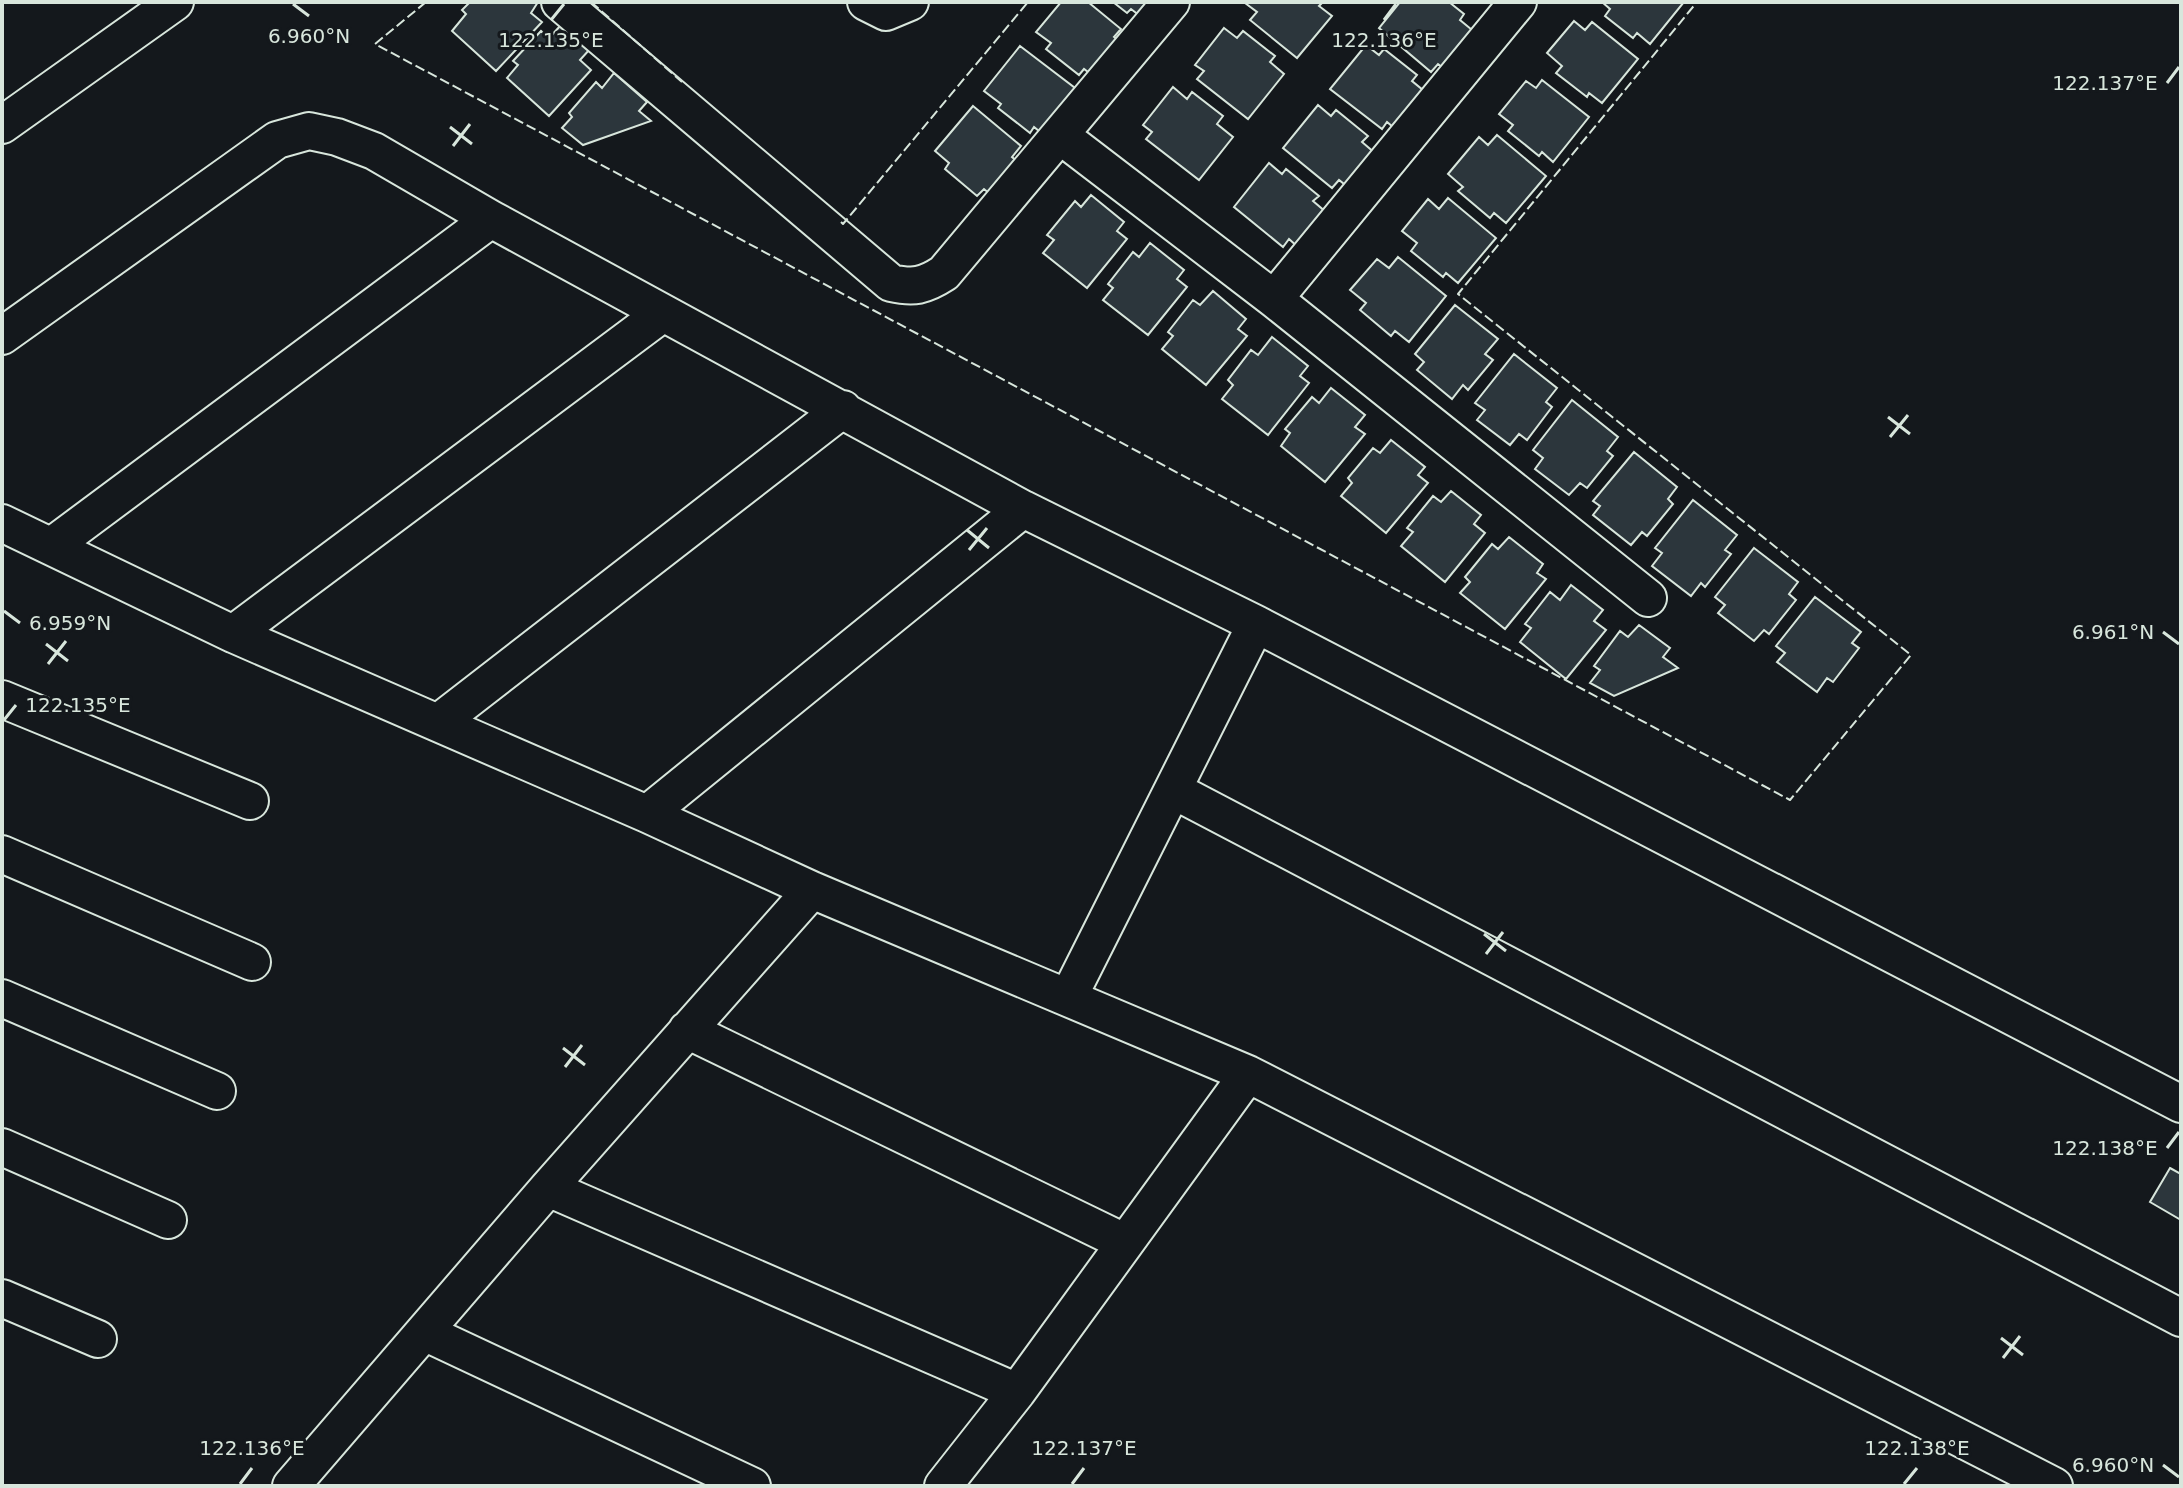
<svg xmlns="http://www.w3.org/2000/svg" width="2183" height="1488" font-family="'DejaVu Sans',sans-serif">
	<rect width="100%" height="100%" fill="#14181c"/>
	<path fill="#2c363c" stroke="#d8e6dc" stroke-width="2" d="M 470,2 L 538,2 L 531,13 L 542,22 L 496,71 L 452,31 L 466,14 L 462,10 Z
		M 1061,2 L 1088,2 L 1121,29 L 1114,37 L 1125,46 L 1097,79 L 1084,69 L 1079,75 L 1046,49 L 1051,43 L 1036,32 Z
		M 1113,2 L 1164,2 L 1148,22 L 1131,9 L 1127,13 Z
		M 1323,2 L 1319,6 L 1332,16 L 1297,58 L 1250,20 L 1257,12 L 1245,3 Z
		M 1400,2 L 1449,2 L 1464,14 L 1460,20 L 1477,34 L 1446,70 L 1438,64 L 1431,72 L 1379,28 Z
		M 1602,2 L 1684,2 L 1650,44 L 1637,33 L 1633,38 L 1605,16 L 1610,9 Z
		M 1574,21 L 1585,30 L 1592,22 L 1638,59 L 1602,103 L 1589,93 L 1587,97 L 1556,73 L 1562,66 L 1547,53 Z
		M 562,24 L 590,49 L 580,60 L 591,70 L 549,116 L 507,78 L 518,65 L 513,61 L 541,31 L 549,38 Z
		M 1224,28 L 1237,38 L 1243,31 L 1275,56 L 1270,62 L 1284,74 L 1248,119 L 1197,79 L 1204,71 L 1195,65 Z
		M 1366,45 L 1379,55 L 1384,49 L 1417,75 L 1412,81 L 1429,95 L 1399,132 L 1387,122 L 1382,129 L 1330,89 Z
		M 1020,46 L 1075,88 L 1068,96 L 1078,104 L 1050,140 L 1034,127 L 1030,133 L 998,108 L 1001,104 L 984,91 Z
		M 614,73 L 647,102 L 639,111 L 651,121 L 583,145 L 562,128 L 572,117 L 569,113 L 596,82 L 602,88 Z
		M 1542,80 L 1589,117 L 1553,162 L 1542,152 L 1539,156 L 1508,131 L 1513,125 L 1499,114 L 1526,81 L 1536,88 Z
		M 1173,87 L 1187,99 L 1192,92 L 1223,116 L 1217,124 L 1233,137 L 1199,180 L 1146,139 L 1152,132 L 1143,125 Z
		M 1318,105 L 1331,116 L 1336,110 L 1368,136 L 1362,142 L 1376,154 L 1349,188 L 1339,180 L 1332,188 L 1283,148 Z
		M 973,106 L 1021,146 L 1012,157 L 1024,167 L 996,199 L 984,189 L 977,196 L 945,169 L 949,163 L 935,151 Z
		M 1497,135 L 1546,176 L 1506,223 L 1494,213 L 1490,218 L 1458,191 L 1463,187 L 1448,174 L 1479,137 L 1488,145 Z
		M 1269,163 L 1282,174 L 1286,169 L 1319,196 L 1313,201 L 1327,213 L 1299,248 L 1289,239 L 1283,247 L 1234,207 Z
		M 1091,195 L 1124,222 L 1117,231 L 1127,239 L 1087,288 L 1043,253 L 1054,240 L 1047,235 L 1075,201 L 1081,207 Z
		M 1448,198 L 1496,238 L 1458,283 L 1446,273 L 1443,277 L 1411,251 L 1417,243 L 1402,231 L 1428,199 L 1439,209 Z
		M 1150,243 L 1184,270 L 1177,279 L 1187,287 L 1148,335 L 1103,300 L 1113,288 L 1108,284 L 1133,252 L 1139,257 Z
		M 1398,257 L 1446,296 L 1409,342 L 1395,331 L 1391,336 L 1360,310 L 1366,303 L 1350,290 L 1377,259 L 1389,268 Z
		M 1213,291 L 1246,319 L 1238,329 L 1247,336 L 1206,385 L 1162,349 L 1173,336 L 1168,332 L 1193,300 L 1200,305 Z
		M 1455,305 L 1498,339 L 1485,354 L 1493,360 L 1468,390 L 1463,385 L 1452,399 L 1417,370 L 1424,362 L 1415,354 Z
		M 1272,337 L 1308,366 L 1300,376 L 1309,383 L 1268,435 L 1222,399 L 1233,385 L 1228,380 L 1251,350 L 1258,355 Z
		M 1514,354 L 1557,388 L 1546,402 L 1552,407 L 1527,440 L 1519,434 L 1510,445 L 1477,420 L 1485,410 L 1475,403 Z
		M 1331,388 L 1365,415 L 1355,427 L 1365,434 L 1325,482 L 1281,446 L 1290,433 L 1285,429 L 1312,397 L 1319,403 Z
		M 1572,400 L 1618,437 L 1607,451 L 1613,456 L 1587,488 L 1580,483 L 1569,495 L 1535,469 L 1543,458 L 1533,450 Z
		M 1391,440 L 1425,467 L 1418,475 L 1428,483 L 1386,533 L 1341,496 L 1352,483 L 1348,478 L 1373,448 L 1380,453 Z
		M 1634,452 L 1677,487 L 1668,499 L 1673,504 L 1647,536 L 1642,532 L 1631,545 L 1593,515 L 1600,506 L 1593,501 Z
		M 1451,491 L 1481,515 L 1474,524 L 1485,533 L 1445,582 L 1401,546 L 1413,532 L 1407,528 L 1433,496 L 1441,502 Z
		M 1693,500 L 1737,535 L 1725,550 L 1731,554 L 1705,587 L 1701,583 L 1691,596 L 1652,566 L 1662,553 L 1655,548 Z
		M 1509,537 L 1543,564 L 1537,573 L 1546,579 L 1505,629 L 1460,593 L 1470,582 L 1465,577 L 1492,544 L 1498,549 Z
		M 1754,548 L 1798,582 L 1789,594 L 1796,600 L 1769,634 L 1764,630 L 1754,641 L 1718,613 L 1725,605 L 1715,597 Z
		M 1571,585 L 1603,610 L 1594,621 L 1606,630 L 1566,679 L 1520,642 L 1531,628 L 1525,624 L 1550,592 L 1560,600 Z
		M 1815,597 L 1861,632 L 1852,643 L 1859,648 L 1833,682 L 1827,678 L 1817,692 L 1777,662 L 1785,653 L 1776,646 Z
		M 1639,625 L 1670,648 L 1663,657 L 1678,668 L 1614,696 L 1590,683 L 1600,670 L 1594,666 L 1620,631 L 1628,637 Z
		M 2170,1168 L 2181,1174 L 2181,1220 L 2150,1202 Z"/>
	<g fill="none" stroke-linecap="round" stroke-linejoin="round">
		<defs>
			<path id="minor" d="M 560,2 L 891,283 C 914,288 924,286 944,273 L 1171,2
				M 866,2 L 886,12 L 910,2
				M 2,125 L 175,2
				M 1061,136 L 1274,299 L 1648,598
				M 1274,299 L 1518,2
				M 2,336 L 277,140 L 309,131 L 337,137 L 374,151 L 491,219 L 1023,509 L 1256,624 L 2181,1104
				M 2,523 L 233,634 L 647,814 L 812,890 L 1248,1074 L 2054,1486
				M 53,545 L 491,219
				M 233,634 L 663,313
				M 2,699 L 250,801
				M 439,722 L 843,409
				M 1175,791 L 2181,1318
				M 647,814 L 1023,509
				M 2,854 L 252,962
				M 2,998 L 217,1091
				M 1068,998 L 1256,624
				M 687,1030 L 1124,1242
				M 2,1147 L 168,1220
				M 548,1188 L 1017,1392
				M 2,1298 L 98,1339
				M 424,1332 L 752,1486
				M 291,1486 L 548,1188 L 812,890
				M 943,1486 L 1017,1392 L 1248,1074"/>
		</defs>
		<use href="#minor" stroke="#d8e6dc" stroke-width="40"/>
		<use href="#minor" stroke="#14181c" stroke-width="36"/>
		<path stroke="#d8e6dc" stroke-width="2" stroke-dasharray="10 4" stroke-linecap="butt" d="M 426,2 L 375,44 L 1790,800 L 1911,655 L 1458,294 L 1697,2
			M 591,2 L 682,82
			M 841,222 L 843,224 L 1028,2"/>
	</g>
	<path fill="none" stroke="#d8e6dc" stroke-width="3" d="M 293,4 L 309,16M 551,20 L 564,4M 1384,20 L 1396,4M 2167,83 L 2179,67M 450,127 L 472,144M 453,146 L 470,124M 1888,417 L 1910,434M 1890,437 L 1908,415M 967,530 L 989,548M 969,550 L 987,528M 4,611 L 20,623M 2163,632 L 2179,644M 46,644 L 68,661M 48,664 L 66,641M 4,720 L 16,705M 1484,934 L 1506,951M 1486,954 L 1503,932M 563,1048 L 585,1065M 565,1067 L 582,1045M 2167,1148 L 2179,1132M 2001,1338 L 2023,1355M 2003,1358 L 2020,1336M 2163,1465 L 2179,1477M 240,1484 L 252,1468M 1072,1484 L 1084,1468M 1904,1484 L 1917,1468"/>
	<g font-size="20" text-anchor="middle" fill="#d8e6dc" stroke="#14181c" stroke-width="6" stroke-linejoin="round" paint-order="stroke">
		<text x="309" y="43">6.960°N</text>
		<text x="551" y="47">122.135°E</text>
		<text x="1384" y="47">122.136°E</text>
		<text x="2105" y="90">122.137°E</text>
		<text x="70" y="630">6.959°N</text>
		<text x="2113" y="639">6.961°N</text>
		<text x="78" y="712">122.135°E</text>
		<text x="2105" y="1155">122.138°E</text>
		<text x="252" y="1455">122.136°E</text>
		<text x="1084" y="1455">122.137°E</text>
		<text x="1917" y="1455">122.138°E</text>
		<text x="2113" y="1472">6.960°N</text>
	</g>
	<rect width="2183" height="1488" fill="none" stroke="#d8e6dc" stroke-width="8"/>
</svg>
